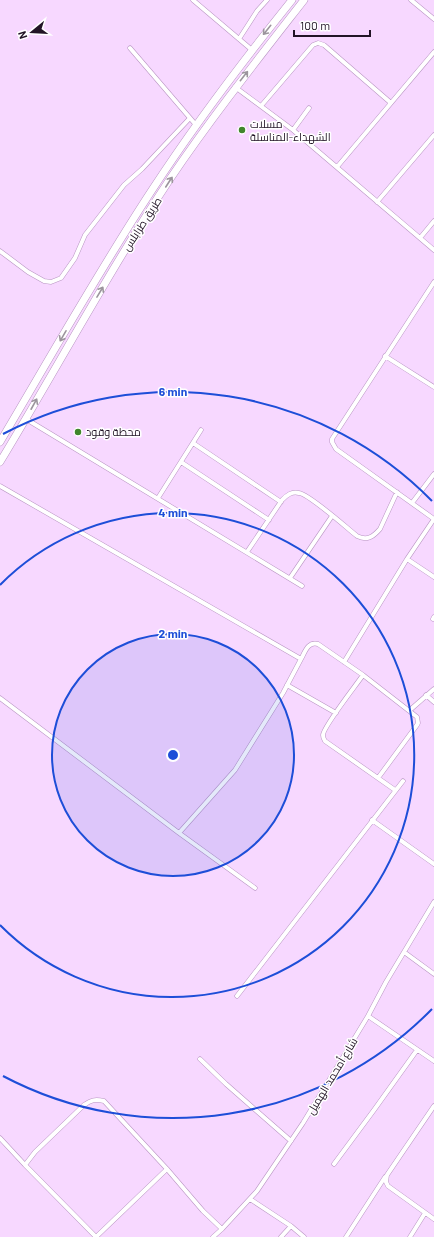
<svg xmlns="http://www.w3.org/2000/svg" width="434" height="1237" font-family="Barlow,Cairo,sans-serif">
	<rect width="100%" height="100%" fill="#f7d8ff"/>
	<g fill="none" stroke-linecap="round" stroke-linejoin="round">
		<defs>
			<path id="minor" d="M 193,0 L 252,50
				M 411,0 L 434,19
				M 239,39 L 257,11 L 267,0
				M 130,48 L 196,125
				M 235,87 L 293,130 L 434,250
				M 261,106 L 313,45 L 318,43 L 324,45 L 391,103
				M 293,130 L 309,108
				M 337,167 L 434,52
				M 377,202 L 434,135
				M 420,238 L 434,221
				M 0,251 L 28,272 L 44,281 L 51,282 L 61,278 L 75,258 L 85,235 L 124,185 L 142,169 L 190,118
				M 434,282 L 332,439 L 332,442 L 336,449 L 434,519
				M 385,356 L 434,387
				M 26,419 L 302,586
				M 193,443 L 281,502
				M 181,462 L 269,520
				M 0,486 L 301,659 L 283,693 L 235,770 L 179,833 L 0,698
				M 158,498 L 201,430
				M 412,503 L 434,474
				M 247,552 L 282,500 C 287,495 292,491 299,493 C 309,494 347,528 357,536 C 367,541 373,537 380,529 L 397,492
				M 407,559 L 434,577
				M 290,578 L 332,516
				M 433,619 L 434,617
				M 301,659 C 305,652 308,641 318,644 L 363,675 L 417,717 L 418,723 L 417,725 L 378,778
				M 344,662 L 407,559 L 434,519
				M 363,675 C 357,684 323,727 323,735 C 323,738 324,739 325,741 L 395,790
				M 287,685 L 336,713
				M 426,695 L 434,702
				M 410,710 L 434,689
				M 372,820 L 434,864
				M 179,833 L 255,888
				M 404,952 L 434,974
				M 237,996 L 403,781
				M 368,1016 L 434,1061
				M 200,1059 L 226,1084 L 291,1141
				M 434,1106 L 387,1175 L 386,1182 L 388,1186 L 434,1219
				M 0,1138 L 25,1165
				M 334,1164 L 374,1110 L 417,1050
				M 167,1169 L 96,1237 L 25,1165 L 35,1152 L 84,1105 C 91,1100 95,1099 104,1101 L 167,1169 L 203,1211 L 222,1229
				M 250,1199 L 291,1226 L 304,1237
				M 213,1237 L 222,1229 L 257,1191 L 303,1123 L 368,1016 L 386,982 L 434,902
				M 281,1237 L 291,1226
				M 346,1237 L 385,1177
				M 410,1237 L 425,1213"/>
			<path id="trunk" d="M 0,442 C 50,358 98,272 152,190 C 195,124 242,62 292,0
				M 0,462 C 57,368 109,271 170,179 C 212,117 258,59 304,0"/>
		</defs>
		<use href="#minor" stroke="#b995c3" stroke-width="5"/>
		<use href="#trunk" stroke="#b995c3" stroke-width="8"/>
		<use href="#minor" stroke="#fff" stroke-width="4"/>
		<use href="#trunk" stroke="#fff" stroke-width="7"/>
	</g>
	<defs><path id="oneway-shaft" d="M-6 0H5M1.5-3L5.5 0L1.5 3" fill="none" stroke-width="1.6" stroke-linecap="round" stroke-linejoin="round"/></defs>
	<g stroke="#9c959d">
		<use href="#oneway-shaft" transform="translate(267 30) rotate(129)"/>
		<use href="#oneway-shaft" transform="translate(244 76) rotate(-52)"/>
		<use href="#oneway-shaft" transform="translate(169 182) rotate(-57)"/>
		<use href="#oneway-shaft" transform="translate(100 292) rotate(-59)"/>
		<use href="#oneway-shaft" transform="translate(63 336) rotate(120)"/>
		<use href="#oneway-shaft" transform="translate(34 404) rotate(-61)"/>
	</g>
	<circle cx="173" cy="755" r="121" fill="#1d4ed8" fill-opacity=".12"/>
	<g fill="none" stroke="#1d4ed8" stroke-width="2">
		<circle cx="173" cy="755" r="121"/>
		<path d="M0 585A242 242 0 1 1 0 925"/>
		<path d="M432 1009A363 363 0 0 1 3 1076M3 434A363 363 0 0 1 432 501"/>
	</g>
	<g fill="#40862b" stroke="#fff" stroke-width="1.5">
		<circle cx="242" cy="130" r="4"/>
		<circle cx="78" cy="432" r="4"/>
	</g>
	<g text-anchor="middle" stroke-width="3" stroke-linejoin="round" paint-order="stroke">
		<g font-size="11" fill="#221426" stroke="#fff" text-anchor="start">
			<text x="250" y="128">مسلات<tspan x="250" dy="13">الشهداء-المناسلة</tspan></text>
			<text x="86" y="436">محطة وقود</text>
		</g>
		<g font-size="11" fill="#221426" stroke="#fff">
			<text transform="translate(142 224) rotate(-57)" y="4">طريق طرابلس</text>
			<text transform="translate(332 1076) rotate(-59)" y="4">شارع أمحمد الهميل</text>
		</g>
	</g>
	<circle cx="173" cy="755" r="6" fill="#1d4ed8" stroke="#fff" stroke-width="2"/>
	<g font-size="12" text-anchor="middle" font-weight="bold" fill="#1d4ed8" stroke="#fff" stroke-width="3" stroke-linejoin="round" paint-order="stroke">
		<text x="173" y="396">6 min</text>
		<text x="173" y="517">4 min</text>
		<text x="173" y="638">2 min</text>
	</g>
	<g transform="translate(32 32) rotate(252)" stroke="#ffffff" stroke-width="3" paint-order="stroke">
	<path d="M0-3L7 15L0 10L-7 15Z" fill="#221426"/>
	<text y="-6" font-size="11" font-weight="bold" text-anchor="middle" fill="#221426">N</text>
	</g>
	<path d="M294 30v6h76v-6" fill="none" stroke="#221426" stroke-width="2"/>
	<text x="300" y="30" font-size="12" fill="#221426" stroke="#ffffff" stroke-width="3" paint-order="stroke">100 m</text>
</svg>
